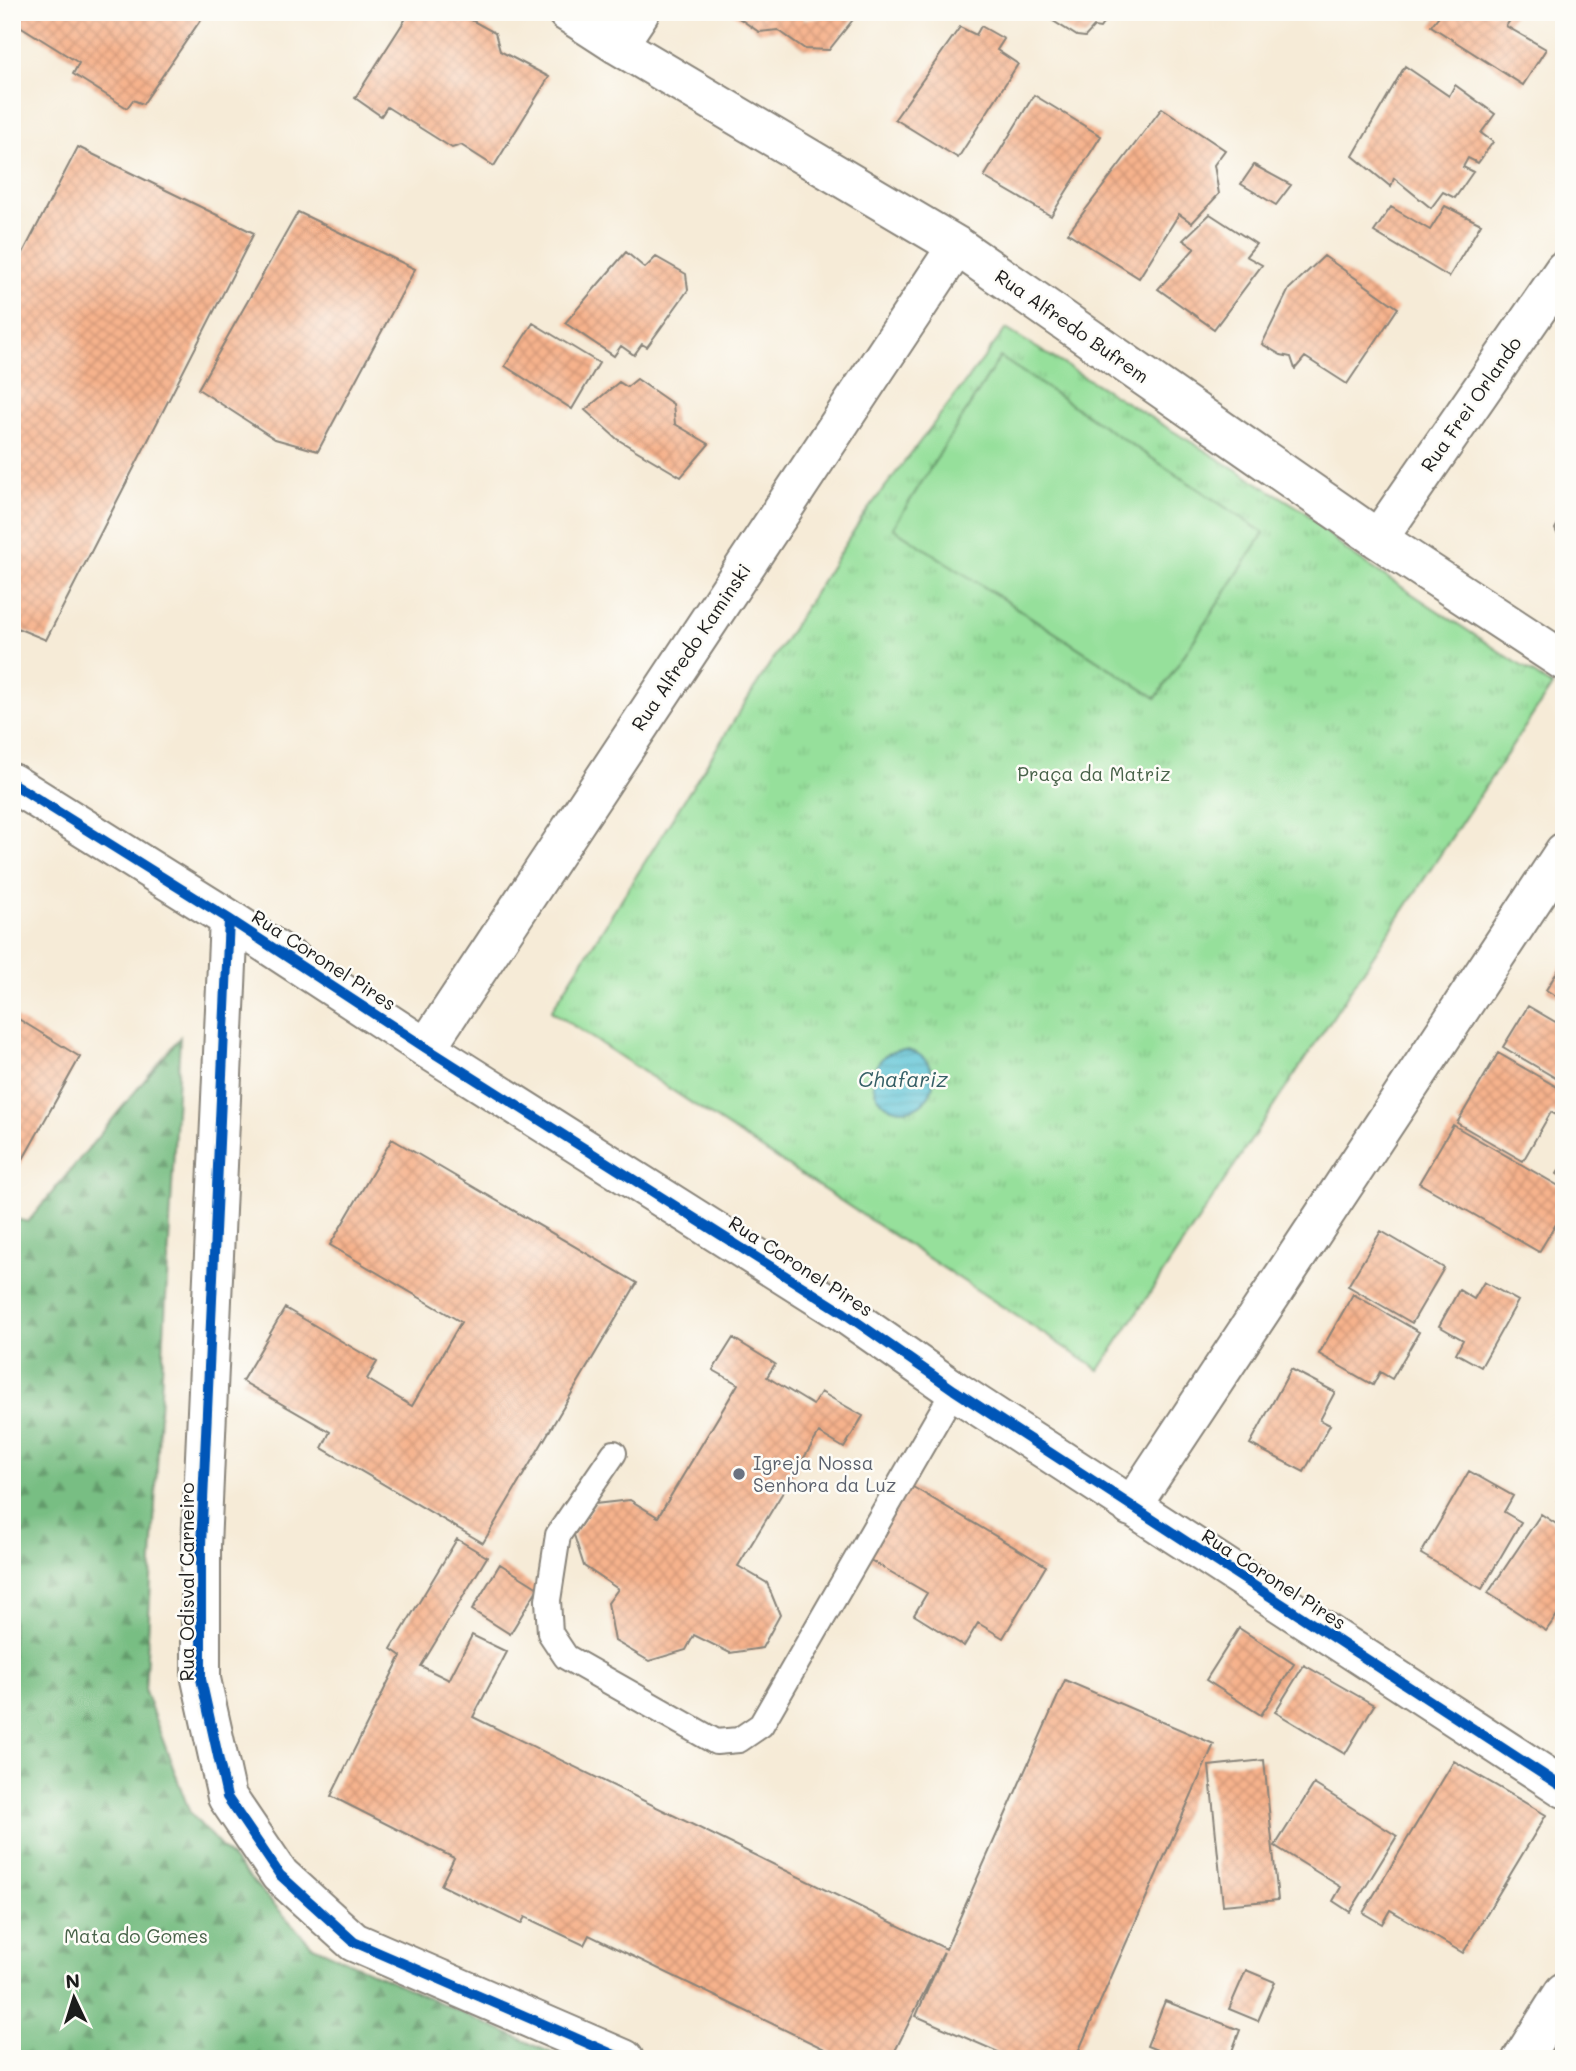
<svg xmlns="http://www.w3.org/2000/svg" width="1576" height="2071" font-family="Mali,sans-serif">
	<defs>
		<pattern id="forest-firs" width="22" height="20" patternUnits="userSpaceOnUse" patternTransform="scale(1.75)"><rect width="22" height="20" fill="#78be83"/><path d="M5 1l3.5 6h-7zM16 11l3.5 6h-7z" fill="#629a6a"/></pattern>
		<pattern id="park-tufts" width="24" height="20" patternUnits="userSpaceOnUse" patternTransform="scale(1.75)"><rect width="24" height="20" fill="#96e09b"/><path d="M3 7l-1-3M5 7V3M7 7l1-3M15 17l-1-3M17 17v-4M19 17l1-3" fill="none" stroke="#81c085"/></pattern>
		<pattern id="water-rules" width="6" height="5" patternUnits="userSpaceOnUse" patternTransform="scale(1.75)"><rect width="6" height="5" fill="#5ac3d6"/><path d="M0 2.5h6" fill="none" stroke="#4ea7b7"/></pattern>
		<pattern id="building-cross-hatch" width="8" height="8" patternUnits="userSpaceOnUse" patternTransform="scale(1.75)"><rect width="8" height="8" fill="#f6b28c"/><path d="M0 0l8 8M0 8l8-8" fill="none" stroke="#d29878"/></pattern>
	</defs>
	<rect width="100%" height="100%" fill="#fdfcf7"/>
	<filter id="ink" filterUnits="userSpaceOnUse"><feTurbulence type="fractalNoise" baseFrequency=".0143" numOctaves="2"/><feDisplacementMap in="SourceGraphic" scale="14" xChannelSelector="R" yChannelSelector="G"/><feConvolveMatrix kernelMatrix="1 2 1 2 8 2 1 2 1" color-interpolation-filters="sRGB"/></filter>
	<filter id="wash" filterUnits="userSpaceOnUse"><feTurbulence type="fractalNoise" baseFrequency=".00686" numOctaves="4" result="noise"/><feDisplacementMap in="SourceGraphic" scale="28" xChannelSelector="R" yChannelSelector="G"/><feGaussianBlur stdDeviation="1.57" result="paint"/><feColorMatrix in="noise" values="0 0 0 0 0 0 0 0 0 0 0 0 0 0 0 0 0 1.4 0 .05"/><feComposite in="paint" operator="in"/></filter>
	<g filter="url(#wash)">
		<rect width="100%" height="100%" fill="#f6ebd7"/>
		<path fill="url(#forest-firs)" stroke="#4a6d50" stroke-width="2" d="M 180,1037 L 145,1692 L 190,1813 L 311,1945 L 565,2059 L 12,2059 L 12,1218 L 28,1222 Z"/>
		<path fill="url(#park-tufts)" stroke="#597e5c" stroke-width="2" d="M 1006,329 L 1304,511 L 1347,551 L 1552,686 L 1099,1370 L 551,1011 L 863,516 Z"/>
		<path fill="#96e09b" stroke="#597e5c" stroke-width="2" d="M 1000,357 L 1264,533 L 1156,698 L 893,528 Z"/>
		<path fill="url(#water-rules)" stroke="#3b7079" stroke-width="2" d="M873 1080a30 30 0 1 1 60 0a30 30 0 1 1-60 0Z"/>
		<g id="blocks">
			<path fill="url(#building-cross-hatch)" d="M 12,12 L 206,12 L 143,104 L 133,100 L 127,108 L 73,74 L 79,63 L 12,21 Z
				M 410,12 L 457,12 L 495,33 L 500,51 L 549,77 L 494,166 L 461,145 L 452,148 L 387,107 L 381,116 L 355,98 Z
				M 730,12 L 806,12 L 802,20 L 820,18 L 824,12 L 859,12 L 829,50 L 805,49 L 778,30 L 759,32 Z
				M 1039,12 L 1111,12 L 1100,28 L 1094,27 L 1085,37 L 1077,36 Z
				M 1442,12 L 1516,12 L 1506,26 L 1546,49 L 1523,85 L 1431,26 Z
				M 981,26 L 1004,39 L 997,50 L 1018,64 L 958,158 L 895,119 L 960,27 L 976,35 Z
				M 1405,66 L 1449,96 L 1455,85 L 1495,114 L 1481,133 L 1493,142 L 1478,163 L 1468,158 L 1463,167 L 1473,172 L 1455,198 L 1443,192 L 1431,208 L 1394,178 L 1391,187 L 1353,156 Z
				M 1034,95 L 1101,136 L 1051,216 L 984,177 Z
				M 1162,108 L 1225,150 L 1214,165 L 1219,194 L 1192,223 L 1179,214 L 1139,278 L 1068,233 Z
				M 78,147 L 254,233 L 46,640 L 12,626 L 12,274 Z
				M 1254,165 L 1291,185 L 1276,205 L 1241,184 Z
				M 1445,206 L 1481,224 L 1449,277 L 1374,232 L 1391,207 L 1430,230 Z
				M 298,212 L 415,269 L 318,451 L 275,439 L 198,389 Z
				M 1210,214 L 1256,244 L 1246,256 L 1262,265 L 1214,329 L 1158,289 L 1195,248 L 1183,240 Z
				M 626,252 L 645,268 L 656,257 L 686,274 L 688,290 L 647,347 L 642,344 L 634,355 L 621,346 L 614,356 L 565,323 Z
				M 1324,256 L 1398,308 L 1347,384 L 1305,357 L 1295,369 L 1291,357 L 1281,355 L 1262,344 L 1289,289 Z
				M 533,323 L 599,363 L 572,409 L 505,366 Z
				M 637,379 L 673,404 L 675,424 L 709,444 L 681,477 L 617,439 L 585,410 L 619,382 L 627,387 Z
				M 1564,513 L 1564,548 L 1555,529 Z
				M 1564,961 L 1564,1001 L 1546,990 Z
				M 1528,1006 L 1564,1027 L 1564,1083 L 1503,1047 Z
				M 12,1015 L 80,1057 L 12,1179 Z
				M 1498,1053 L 1564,1091 L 1564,1119 L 1551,1112 L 1523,1161 L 1457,1123 Z
				M 1453,1125 L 1564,1189 L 1564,1211 L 1539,1252 L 1419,1183 Z
				M 392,1139 L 637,1283 L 483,1543 L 322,1448 L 330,1432 L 242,1381 L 285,1308 L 377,1362 L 367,1379 L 412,1406 L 461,1322 L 330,1245 Z
				M 1564,1162 L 1564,1178 L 1557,1174 Z
				M 1381,1231 L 1444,1268 L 1412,1323 L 1348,1286 Z
				M 1484,1282 L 1518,1301 L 1481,1367 L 1456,1353 L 1463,1340 L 1439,1326 L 1459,1290 L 1474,1299 Z
				M 1353,1294 L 1419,1332 L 1392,1379 L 1380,1372 L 1373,1385 L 1319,1354 Z
				M 733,1338 L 775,1364 L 767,1377 L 813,1405 L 821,1392 L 863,1416 L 844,1448 L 819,1433 L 738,1566 L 767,1583 L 780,1615 L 762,1648 L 730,1653 L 694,1635 L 686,1650 L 649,1661 L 615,1641 L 608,1603 L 618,1589 L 584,1566 L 574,1535 L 595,1504 L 630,1500 L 658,1517 L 738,1384 L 713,1370 Z
				M 1291,1369 L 1335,1392 L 1320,1420 L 1330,1425 L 1304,1472 L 1250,1444 Z
				M 1469,1471 L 1513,1496 L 1504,1512 L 1521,1522 L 1482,1589 L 1421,1554 Z
				M 908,1484 L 1046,1566 L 1003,1638 L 978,1623 L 964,1646 L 914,1615 L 927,1593 L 865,1557 Z
				M 1564,1488 L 1564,1503 L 1557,1500 Z
				M 1541,1514 L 1564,1529 L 1564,1605 L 1546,1631 L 1488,1593 Z
				M 457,1539 L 487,1557 L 421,1666 L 449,1680 L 472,1635 L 507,1652 L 473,1717 L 946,1949 L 1065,1680 L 1214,1744 L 1075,2059 L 1014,2059 L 916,2016 L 944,1952 L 891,2059 L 845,2059 L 589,1935 L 584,1945 L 525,1917 L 521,1924 L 441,1885 L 454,1858 L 331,1796 L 401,1656 L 391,1649 Z
				M 500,1564 L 538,1588 L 510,1634 L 472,1610 Z
				M 1239,1628 L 1294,1664 L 1261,1715 L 1206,1680 Z
				M 1304,1665 L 1374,1705 L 1345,1754 L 1275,1712 Z
				M 1264,1760 L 1278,1900 L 1223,1905 L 1209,1766 Z
				M 1454,1761 L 1546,1815 L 1463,1953 L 1390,1910 L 1382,1924 L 1363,1913 Z
				M 1314,1784 L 1397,1836 L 1350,1912 L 1333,1901 L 1341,1887 L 1275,1846 Z
				M 1246,1970 L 1275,1982 L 1258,2021 L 1229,2009 Z
				M 1165,2001 L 1240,2030 L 1229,2059 L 1180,2059 L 1147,2046 Z"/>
		</g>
	</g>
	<g filter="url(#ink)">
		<use href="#blocks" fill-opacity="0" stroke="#89847a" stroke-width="2"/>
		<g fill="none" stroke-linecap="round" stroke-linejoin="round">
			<defs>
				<path id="lane" d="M 614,1453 L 558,1535 L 548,1600 L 550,1633 L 566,1657 L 716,1742 L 739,1740 L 761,1725 L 954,1390"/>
				<path id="street" d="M 567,12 L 618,45 L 957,246 L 1378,539 L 1564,661
					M 618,45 L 640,12
					M 1378,539 L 1564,270
					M 12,783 L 229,919 L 426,1048 L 844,1313 L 954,1390 L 1564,1788
					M 229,919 L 201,1546 L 201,1679 L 227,1797 L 280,1875 L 354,1942 L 624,2059
					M 426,1048 L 957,246
					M 1131,1507 L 1564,852
					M 1522,2059 L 1564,1992"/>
			</defs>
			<use href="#lane" stroke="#89847a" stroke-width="28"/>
			<use href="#street" stroke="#89847a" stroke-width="42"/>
			<use href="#lane" stroke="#fff" stroke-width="24"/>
			<use href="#street" stroke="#fff" stroke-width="38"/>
			<defs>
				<path id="cycleway" d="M 12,783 L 229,919 L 426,1048 L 844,1313 L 954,1390 L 1564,1788
					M 229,919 L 201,1546 L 201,1679 L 227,1797 L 280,1875 L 354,1942 L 624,2059"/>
			</defs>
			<use href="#cycleway" stroke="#fdfcf7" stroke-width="15"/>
			<use href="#cycleway" stroke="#0057b8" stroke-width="10"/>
		</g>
	</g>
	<circle fill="#6b7280" stroke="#fdfcf7" stroke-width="2.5" cx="739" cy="1474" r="7"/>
	<g text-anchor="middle" stroke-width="5" stroke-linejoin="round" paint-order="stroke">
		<g font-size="19" fill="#1c1c1c" stroke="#fdfcf7">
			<text transform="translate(1072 326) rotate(35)" y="7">Rua Alfredo Bufrem</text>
			<text transform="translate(1471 404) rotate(-55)" y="7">Rua Frei Orlando</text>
			<text transform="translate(691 647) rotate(-56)" y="7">Rua Alfredo Kaminski</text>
			<text transform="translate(324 960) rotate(33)" y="7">Rua Coronel Pires</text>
			<text transform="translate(801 1266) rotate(33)" y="7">Rua Coronel Pires</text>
			<text transform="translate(1274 1579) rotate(33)" y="7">Rua Coronel Pires</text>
			<text transform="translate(187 1582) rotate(-90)" y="7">Rua Odisval Carneiro</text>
		</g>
		<g font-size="19" fill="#476148" stroke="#fdfcf7">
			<text x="1094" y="781">Praça da Matriz</text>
			<text x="136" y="1943">Mata do Gomes</text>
		</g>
		<g font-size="19" fill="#5b616d" stroke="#fdfcf7" text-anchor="start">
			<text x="753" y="1470">Igreja Nossa<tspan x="753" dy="22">Senhora da Luz</tspan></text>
		</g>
		<g font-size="21" font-style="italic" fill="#355f66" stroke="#fdfcf7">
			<text x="903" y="1087">Chafariz</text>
		</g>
	</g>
	<rect width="1576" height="2071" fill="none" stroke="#fdfcf7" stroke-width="42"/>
	<g transform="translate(74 1998) rotate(356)" stroke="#fdfcf7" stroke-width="5" paint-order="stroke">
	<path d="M0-5L12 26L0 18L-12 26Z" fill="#1c1c1c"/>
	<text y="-10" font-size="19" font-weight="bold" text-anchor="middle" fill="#1c1c1c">N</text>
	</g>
</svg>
